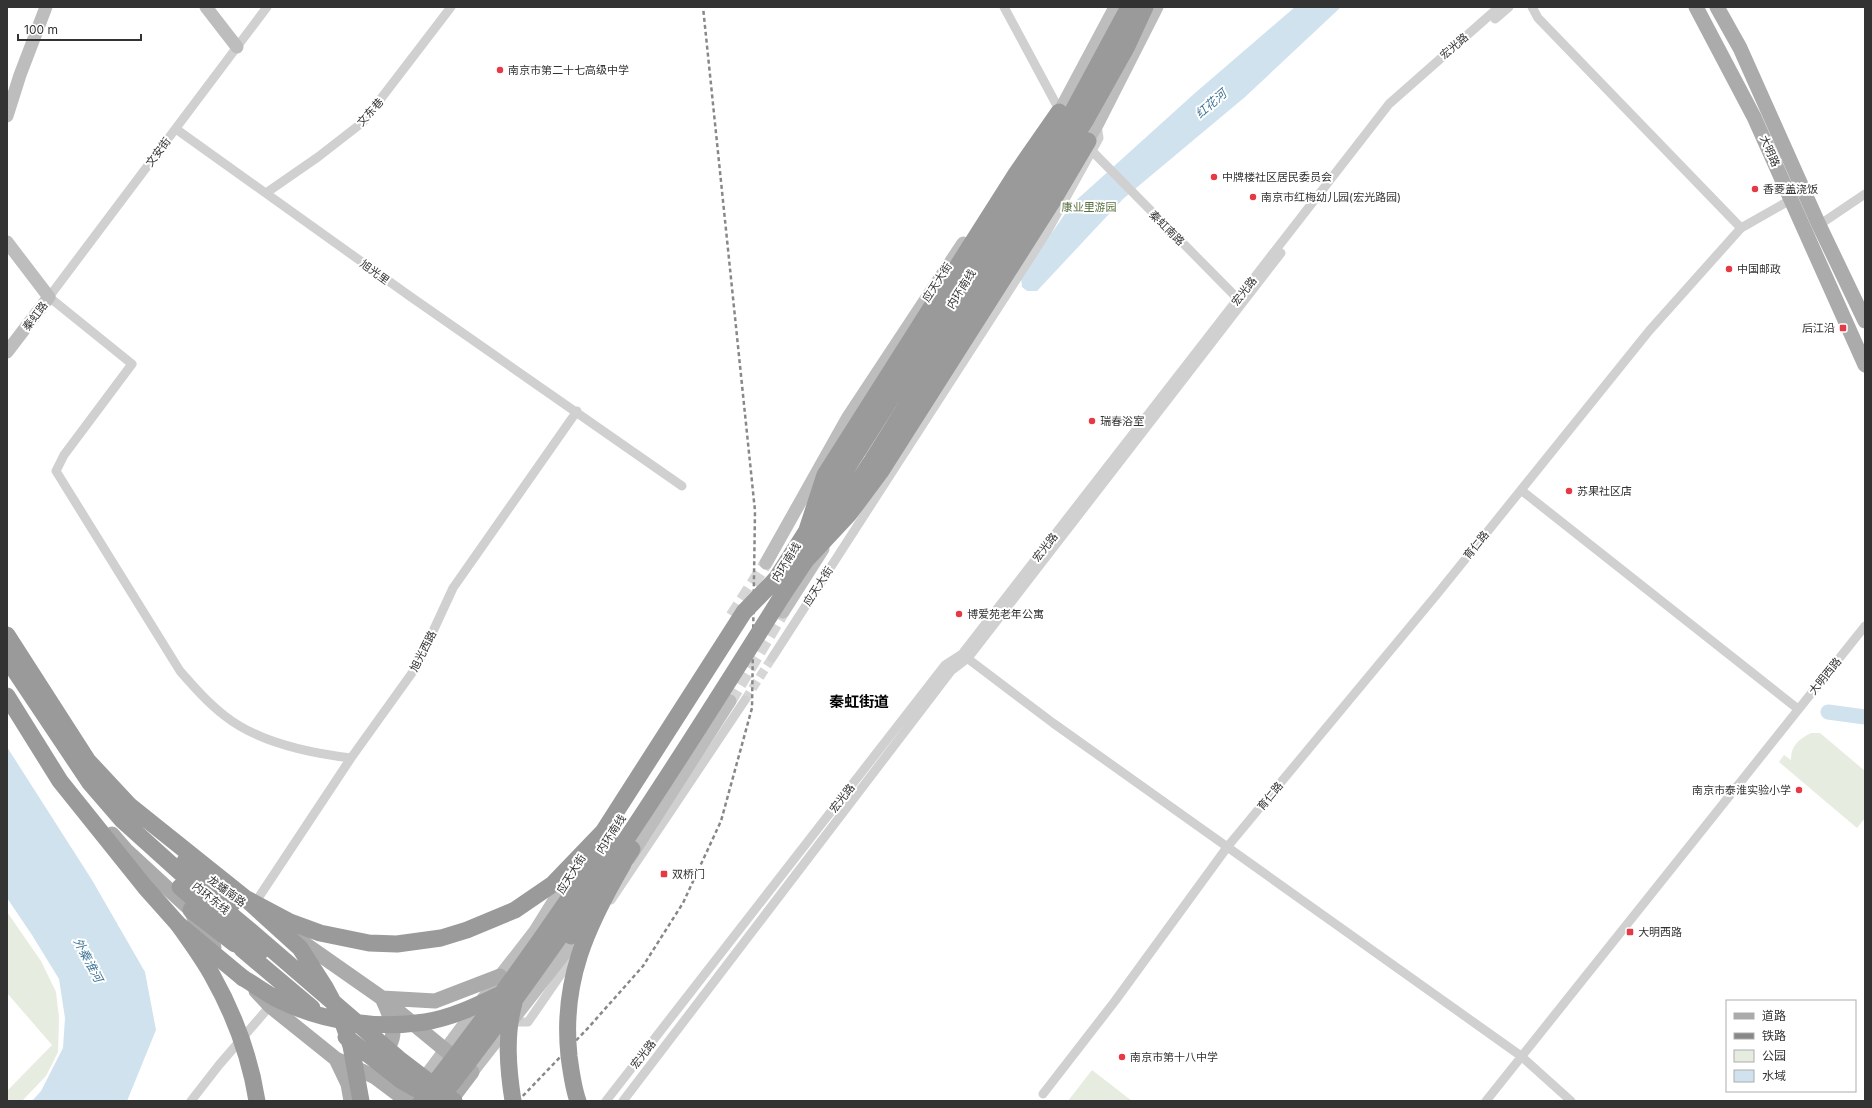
<svg xmlns="http://www.w3.org/2000/svg" width="1872" height="1108" font-family="Inter,'Noto Sans SC',sans-serif">
	<rect width="100%" height="100%" fill="#fff"/>
	<path fill="#e6ecdf" d="M 1811,733 L 1820,733 L 1865,771 L 1865,818 L 1857,828 L 1779,762 L 1784,755 L 1791,760 C 1791,745 1799,739 1811,733 Z
		M 7,912 L 41,961 L 56,992 L 59,1018 L 58,1052 L 46,1076 L 22,1101 L 7,1101 L 7,1091 L 52,1045 L 7,993 Z
		M 1092,1070 L 1132,1101 L 1068,1101 Z"/>
	<path fill="#cfe2ee" d="M 1295,7 L 1341,7 L 1245,97 L 1123,199 L 1037,291 L 1027,291 L 1022,287 L 1021,278 L 1071,205 L 1195,93 Z
		M 7,747 L 92,880 L 145,972 L 156,1030 L 127,1101 L 32,1101 L 41,1091 L 63,1048 L 65,1018 L 59,979 L 32,935 L 7,898 Z"/>
	<g fill="none" stroke-linecap="round" stroke-linejoin="round">
		<path stroke="#cfe2ee" stroke-width="15" d="M 1828,712 L 1865,717"/>
		<path stroke="#d6d6d6" stroke-width="9" stroke-dasharray="9 4.5" stroke-linecap="butt" d="M 745,700 L 772,658"/>
		<path stroke="#d6d6d6" stroke-width="13" stroke-dasharray="13 6" stroke-linecap="butt" d="M 732,616 L 766,563
			M 730,701 L 783,612"/>
		<path stroke="#d0d0d0" stroke-width="9" d="M 267,7 L 49,297 L 132,364 L 64,455 L 56,471 L 180,671 C 194,687 208,703 225,716 C 259,743 309,753 351,758
			M 1004,7 L 1062,115
			M 1532,7 L 1538,18 L 1741,228
			M 1495,19 L 1509,7
			M 176,129 L 411,297 L 682,486
			M 1093,152 L 1241,302
			M 266,193 L 318,157 L 363,122 L 451,7
			M 1819,225 L 1865,194
			M 1521,490 L 1798,709
			M 963,655 L 1053,723 L 1521,1056 L 1571,1101
			M 772,658 L 1047,232 L 1099,138 L 1097,125
			M 611,900 L 745,700
			M 253,906 L 351,758 L 417,666 L 453,588 L 577,411
			M 512,1022 L 528,1022 L 575,954
			M 1043,1094 L 1115,1001 L 1228,846 L 1438,593 L 1649,331 L 1741,228 L 1792,199
			M 191,1101 L 219,1065 L 270,1006
			M 606,1101 L 945,665 L 962,654 L 1389,104 L 1499,7
			M 623,1101 L 951,671 L 968,658 L 1281,253
			M 1486,1101 L 1865,626"/>
		<path stroke="#bdbdbd" stroke-width="13" d="M 206,7 L 237,47
			M 7,116 L 20,75 L 46,7
			M 1053,119 L 1059,112 L 1115,7
			M 1083,149 L 1097,125 L 1157,7
			M 7,242 L 49,297 L 7,352
			M 766,563 L 848,417 L 963,243
			M 783,612 L 823,549
			M 629,859 L 730,701
			M 472,1072 L 583,930
			M 419,1085 L 500,976 L 535,931 L 573,870"/>
		<path stroke="#ababab" stroke-width="15" d="M 1696,7 L 1754,117 L 1865,365
			M 1717,7 L 1740,48 L 1819,225 L 1865,321
			M 112,834 L 126,850 L 191,910 L 200,931 L 214,947
			M 292,935 L 382,998 L 472,1072 L 450,1101
			M 256,991 L 270,1006 L 336,1059 L 375,1077 L 407,1101
			M 379,1056 C 402,1039 392,1020 382,998 L 435,1001 L 500,976
			M 336,1059 L 348,1084 L 351,1101"/>
		<path stroke="#9a9a9a" stroke-width="17" d="M 1052,202 L 1088,141
			M 807,530 L 825,475 L 1016,174 L 1059,112
			M 776,579 L 859,449
			M 782,596 L 870,464
			M 7,696 L 60,781 L 145,887 L 178,924 L 243,978
			M 185,861 L 233,903
			M 614,876 L 632,849
			M 191,910 L 235,944
			M 571,936 L 599,898"/>
		<path stroke="#888" stroke-width="2.5" stroke-dasharray="4 3" stroke-linecap="butt" d="M 518,1101 L 589,1027 L 643,966 L 683,903 L 721,821 L 752,708 L 755,511 L 703,7"/>
		<path stroke="#9a9a9a" stroke-width="17" d="M 859,449 L 1073,111 L 1129,7
			M 870,464 L 1085,121 L 1127,46 L 1145,7
			M 808,558 L 849,514 L 881,471 L 1052,202
			M 7,635 L 88,761 L 130,806 L 245,898 L 300,948 L 325,987 L 341,1017 L 351,1046 L 361,1101
			M 7,659 L 90,783 L 122,820 L 183,875 L 247,928 L 399,1059 L 454,1101
			M 180,887 L 214,917 L 260,952
			M 245,898 L 290,922 L 320,933 L 369,943 L 397,944 L 441,938 L 467,930 L 515,910 L 553,884 L 603,832 L 744,612 L 776,579
			M 178,924 C 190,941 202,957 212,975 C 234,1014 250,1057 257,1101
			M 242,949 L 312,1008
			M 243,978 C 255,985 267,994 279,1000 C 324,1022 376,1029 425,1022 C 451,1018 476,1006 499,995
			M 346,1037 L 402,1081 L 435,1100
			M 421,1101 C 487,1016 550,929 609,838
			M 438,1101 C 564,941 674,769 782,596
			M 513,1101 C 508,1069 505,1035 514,1003
			M 578,1101 C 573,1087 571,1071 569,1056 C 561,981 587,926 623,864"/>
	</g>
	<g fill="#e63946" stroke="#fff" stroke-width="1.5">
		<circle cx="500" cy="70" r="4"/>
		<circle cx="1214" cy="177" r="4"/>
		<circle cx="1755" cy="189" r="4"/>
		<circle cx="1253" cy="197" r="4"/>
		<circle cx="1729" cy="269" r="4"/>
		<rect x="1839" y="324" width="8" height="8" rx="2"/>
		<circle cx="1092" cy="421" r="4"/>
		<circle cx="1569" cy="491" r="4"/>
		<circle cx="959" cy="614" r="4"/>
		<circle cx="1799" cy="790" r="4"/>
		<rect x="660" y="870" width="8" height="8" rx="2"/>
		<rect x="1626" y="928" width="8" height="8" rx="2"/>
		<circle cx="1122" cy="1057" r="4"/>
	</g>
	<g text-anchor="middle" stroke-width="4" stroke-linejoin="round" paint-order="stroke">
		<g font-size="11" fill="#333" stroke="#fff">
			<text transform="translate(1454 46) rotate(-41)" y="4">宏光路</text>
			<text transform="translate(370 112) rotate(-48)" y="4">文东巷</text>
			<text transform="translate(1770 151) rotate(66)" y="4">大明路</text>
			<text transform="translate(158 152) rotate(-53)" y="4">文安街</text>
			<text transform="translate(1167 228) rotate(45)" y="4">秦虹南路</text>
			<text transform="translate(375 272) rotate(36)" y="4">旭光里</text>
			<text transform="translate(937 282) rotate(-57)" y="4">应天大街</text>
			<text transform="translate(961 289) rotate(-58)" y="4">内环南线</text>
			<text transform="translate(1244 291) rotate(-52)" y="4">宏光路</text>
			<text transform="translate(35 316) rotate(-53)" y="4">秦虹路</text>
			<text transform="translate(1476 545) rotate(-51)" y="4">育仁路</text>
			<text transform="translate(1045 547) rotate(-52)" y="4">宏光路</text>
			<text transform="translate(786 562) rotate(-58)" y="4">内环南线</text>
			<text transform="translate(818 586) rotate(-57)" y="4">应天大街</text>
			<text transform="translate(423 651) rotate(-63)" y="4">旭光西路</text>
			<text transform="translate(1825 676) rotate(-51)" y="4">大明西路</text>
			<text transform="translate(1270 796) rotate(-50)" y="4">育仁路</text>
			<text transform="translate(842 798) rotate(-52)" y="4">宏光路</text>
			<text transform="translate(611 834) rotate(-57)" y="4">内环南线</text>
			<text transform="translate(571 874) rotate(-58)" y="4">应天大街</text>
			<text transform="translate(227 891) rotate(36)" y="4">龙蟠南路</text>
			<text transform="translate(211 898) rotate(39)" y="4">内环东线</text>
			<text transform="translate(643 1054) rotate(-52)" y="4">宏光路</text>
		</g>
		<g font-size="11" fill="#333" stroke="#fff" text-anchor="start">
			<text x="508" y="74">南京市第二十七高级中学</text>
			<text x="1222" y="181">中牌楼社区居民委员会</text>
			<text x="1763" y="193">香菱盖浇饭</text>
			<text x="1261" y="201">南京市红梅幼儿园(宏光路园)</text>
			<text x="1737" y="273">中国邮政</text>
			<text x="1835" y="332" text-anchor="end">后江沿</text>
			<text x="1100" y="425">瑞春浴室</text>
			<text x="1577" y="495">苏果社区店</text>
			<text x="967" y="618">博爱苑老年公寓</text>
			<text x="1791" y="794" text-anchor="end">南京市泰淮实验小学</text>
			<text x="672" y="878">双桥门</text>
			<text x="1638" y="936">大明西路</text>
			<text x="1130" y="1061">南京市第十八中学</text>
		</g>
		<g font-size="11" fill="#56703f" stroke="#fff">
			<text x="1089" y="211">康业里游园</text>
		</g>
		<g font-size="12" font-style="italic" fill="#3f7597" stroke="#fff">
			<text transform="translate(1211 104) rotate(-41)" y="4">红花河</text>
			<text transform="translate(88 960) rotate(62)" y="4">外秦淮河</text>
		</g>
		<g font-size="15" font-weight="bold" fill="#000" stroke="#fff">
			<text x="859" y="707">秦虹街道</text>
		</g>
	</g>
	<rect width="1872" height="1108" fill="none" stroke="#333333" stroke-width="16"/>
	<rect x="1726" y="1000" width="130" height="92" fill="#ffffff" stroke="#adadad"/>
	<rect x="1734" y="1013" width="20" height="6" fill="#ababab" stroke="#adadad"/>
	<text x="1762" y="1020" font-size="12" fill="#333333">道路</text>
	<rect x="1734" y="1033" width="20" height="6" fill="#888888" stroke="#adadad"/>
	<text x="1762" y="1040" font-size="12" fill="#333333">铁路</text>
	<rect x="1734" y="1050" width="20" height="12" fill="#e6ecdf" stroke="#adadad"/>
	<text x="1762" y="1060" font-size="12" fill="#333333">公园</text>
	<rect x="1734" y="1070" width="20" height="12" fill="#cfe2ee" stroke="#adadad"/>
	<text x="1762" y="1080" font-size="12" fill="#333333">水域</text>
	<path d="M18 34v6h123v-6" fill="none" stroke="#333333" stroke-width="2"/>
	<text x="24" y="34" font-size="12" fill="#333333" stroke="#ffffff" stroke-width="3" paint-order="stroke">100 m</text>
</svg>
